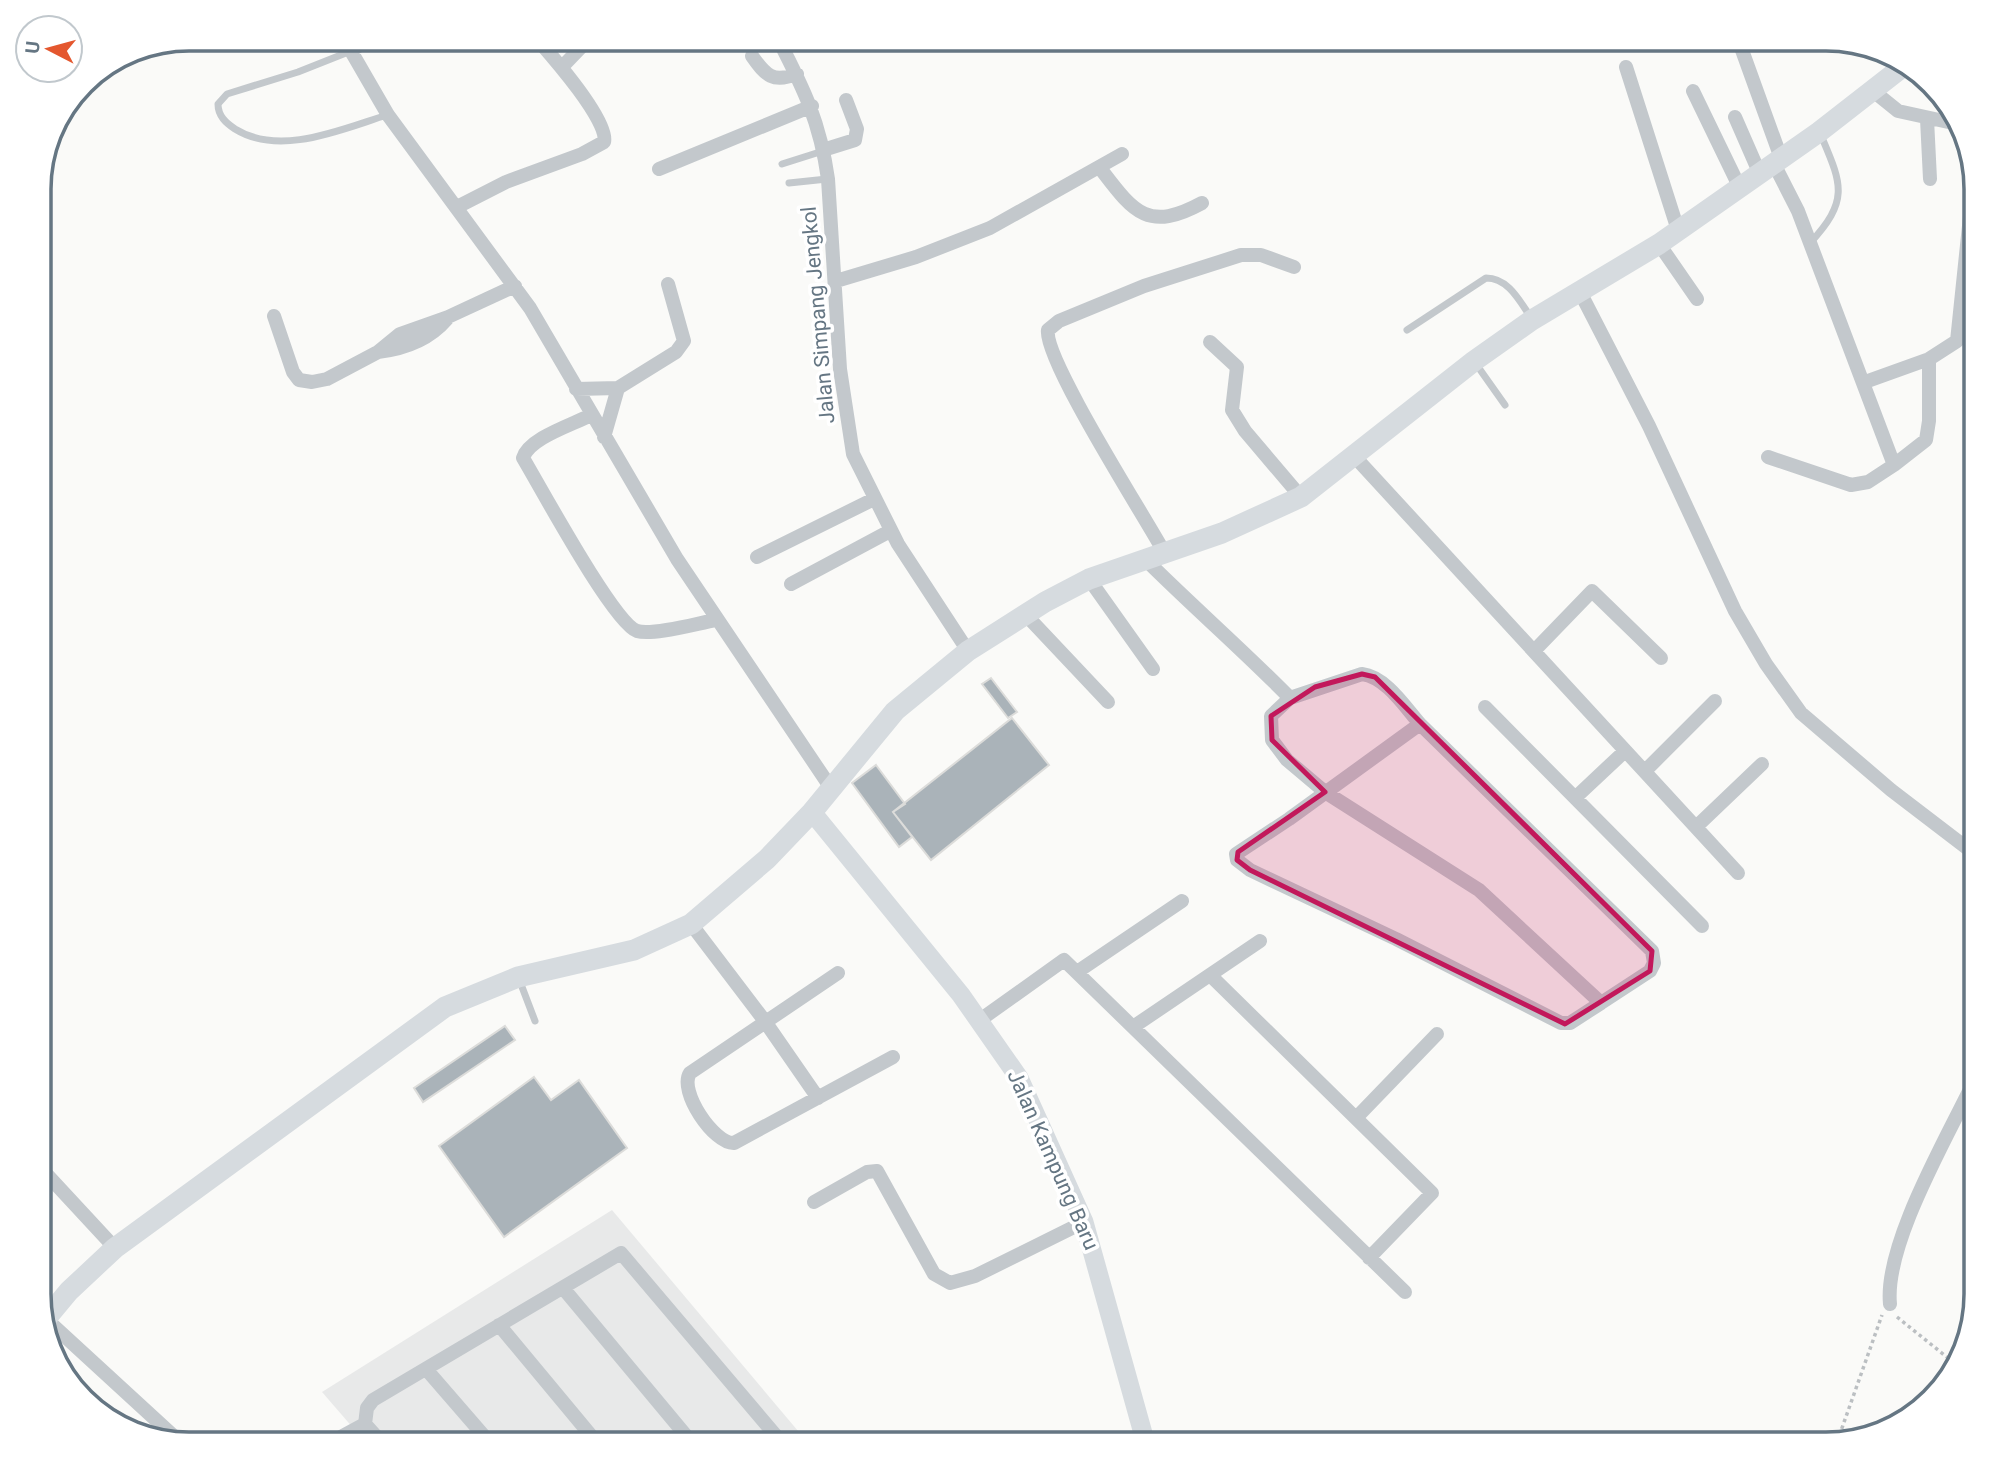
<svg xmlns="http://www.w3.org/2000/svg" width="2015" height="1483" font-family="Roboto,sans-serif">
	<rect width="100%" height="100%" fill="#fafaf8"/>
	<path fill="#e8e9e9" d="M 612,1210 L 809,1444 L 367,1444 L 322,1392 Z"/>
	<path fill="#aab3b9" stroke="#dcdcda" stroke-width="2" d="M 991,678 L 1017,712 L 1008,718 L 982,684 Z
		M 1012,718 L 1049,765 L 931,860 L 893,812 Z
		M 876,765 L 905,804 L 893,812 L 912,837 L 899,847 L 852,783 Z
		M 505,1026 L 515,1040 L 423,1102 L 414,1088 Z
		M 534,1077 L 551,1100 L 579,1080 L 627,1148 L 504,1237 L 439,1146 Z"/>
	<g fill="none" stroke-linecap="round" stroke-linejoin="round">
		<path stroke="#bbbfc2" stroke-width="3.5" stroke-dasharray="3.5 3.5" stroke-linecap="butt" d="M 1897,1317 L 1953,1362
			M 1837,1442 L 1882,1315"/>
		<path stroke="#c3c8cc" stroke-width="7" d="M 351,51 L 298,72 L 227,94 L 218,104 C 218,116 226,123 235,129 C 280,157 342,129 387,115
			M 782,164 L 823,151
			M 789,183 L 827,179
			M 1810,243 C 1851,199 1841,183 1820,133
			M 1407,330 L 1486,278 C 1509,278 1520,302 1532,319
			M 1476,364 L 1505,405
			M 519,979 L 535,1021"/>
		<path stroke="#c3c8cc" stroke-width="14" d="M 369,39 L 351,51 L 388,115 L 530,308 L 677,559 L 831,788
			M 778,39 C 804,89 820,122 828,179 L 840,369 L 853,454 L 898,544 L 968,651
			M 1738,39 L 1781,158
			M 752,56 C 766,76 773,83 797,74
			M 562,67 L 589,39
			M 1626,67 L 1678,230
			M 1872,90 L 1898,111 L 1962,125
			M 1693,91 L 1739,186
			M 1735,117 L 1759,172
			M 1927,119 L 1930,179
			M 823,150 L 855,140 L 857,129 L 846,100
			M 1100,168 C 1133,211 1147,233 1202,203
			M 659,169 L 812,106
			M 457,207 L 506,182 L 582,154 L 604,142 C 610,122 552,56 537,39
			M 1659,244 L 1697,299
			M 836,281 L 916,257 L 990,228 L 1122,154
			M 1580,292 L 1649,426 L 1735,611 L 1766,664 L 1801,713 L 1891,790 L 1976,855
			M 274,316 L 293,372 L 299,380 L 312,382 L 327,379 L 378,352 L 400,334 L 448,317 L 515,286
			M 1210,342 L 1237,367 L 1232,410 L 1245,431 L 1301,497
			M 378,352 C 405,349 429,340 447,319
			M 1865,382 L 1929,359 L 1957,341 L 1974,178
			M 576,389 L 618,388
			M 591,415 C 572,425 529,438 523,458 C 541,488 613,622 637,631 C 653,636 698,623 716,620
			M 604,437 L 618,388 L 676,352 L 684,341 L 668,284
			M 1355,457 L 1738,873
			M 1768,457 L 1851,485 L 1868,482 L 1894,465 L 1798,211 L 1773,162
			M 1894,465 L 1926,440 L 1929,421 L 1929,359
			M 1164,552 C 1145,517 1043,358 1048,330 L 1059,321 L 1144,286 L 1241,255 L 1261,255 L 1294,267
			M 757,557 L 874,499
			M 1144,558 C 1192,606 1243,650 1290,698
			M 1089,579 L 1153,669
			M 791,584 L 890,531
			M 1025,614 L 1108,702
			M 1534,651 L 1592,591 L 1661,658
			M 1362,674 C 1386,677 1405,707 1420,724 L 1652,951 L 1654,963 L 1650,971 L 1601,1003 L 1479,890 L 1325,792 L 1287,760 L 1272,740 L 1271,716 L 1290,698 Z
			M 1485,707 L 1702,926
			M 1420,724 L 1289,819 L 1236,854 L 1237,860 L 1250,870 L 1396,939 L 1561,1023 L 1570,1023 L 1601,1003
			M 1645,771 L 1715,701
			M 1576,797 L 1625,751
			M 1696,827 L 1762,764
			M 691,924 L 764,1020 L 818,1098
			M 1077,972 L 1182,901
			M 838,973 L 690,1073 C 678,1091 714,1144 734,1143 L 893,1057
			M 1210,975 L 1432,1193 L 1369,1258
			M 980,1020 L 1064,960 L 1405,1292
			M 1133,1027 L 1260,941
			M 1356,1118 L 1437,1034
			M 39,1166 L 115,1248
			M 814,1202 L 867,1172 L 877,1171 L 934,1274 L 950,1283 L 975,1276 L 1084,1222
			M 563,1288 L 693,1444
			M 1890,1304 C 1884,1243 1950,1133 1976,1077
			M 46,1319 L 180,1442
			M 499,1325 L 598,1444
			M 426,1369 L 491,1444
			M 328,1444 L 365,1424
			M 383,1444 L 365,1424 L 367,1408 L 373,1400 L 621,1253 L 783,1444"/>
		<path stroke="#d6dbdf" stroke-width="19" d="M 812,812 L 961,995 L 1019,1078 L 1084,1222 L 1146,1444"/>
		<path stroke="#d6dbdf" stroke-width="21" d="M 44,1321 L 69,1291 L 115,1248 L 445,1007 L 518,977 L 634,950 L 691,924 L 767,859 L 812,812 L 895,711 L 968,651 L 1045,602 L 1089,579 L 1222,533 L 1301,497 L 1474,361 L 1532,320 L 1659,244 L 1819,132 L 1905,65"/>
	</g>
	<path fill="#c2185b" fill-opacity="0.2" stroke="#c2185b" stroke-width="5" stroke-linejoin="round" d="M 1362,674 L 1375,677 L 1652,951 L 1650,971 L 1565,1024 L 1250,870 L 1237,860 L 1238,852 L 1325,792 L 1272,740 L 1271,716 L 1315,687 Z"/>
	<g text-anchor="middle" stroke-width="7" stroke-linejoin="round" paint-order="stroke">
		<g font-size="21" fill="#657683" stroke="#fff">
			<text transform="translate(818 315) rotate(-95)" y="7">Jalan Simpang Jengkol</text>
			<text transform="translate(1053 1160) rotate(66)" y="7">Jalan Kampung Baru</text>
		</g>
	</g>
	<path d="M0 0H2015V1483H0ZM189 51H1826A138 138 0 0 1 1964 189V1294A138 138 0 0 1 1826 1432H189A138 138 0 0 1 51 1294V189A138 138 0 0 1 189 51Z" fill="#fff" fill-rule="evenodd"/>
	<path fill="none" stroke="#657683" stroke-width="3.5" d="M189 51H1826A138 138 0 0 1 1964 189V1294A138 138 0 0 1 1826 1432H189A138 138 0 0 1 51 1294V189A138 138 0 0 1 189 51Z"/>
	<g transform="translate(49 49) rotate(276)"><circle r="33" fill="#ffffff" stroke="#c1c8cd" stroke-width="2"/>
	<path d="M0-5L12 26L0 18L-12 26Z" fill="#e4572e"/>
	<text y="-10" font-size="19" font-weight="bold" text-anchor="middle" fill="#657683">U</text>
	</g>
</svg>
